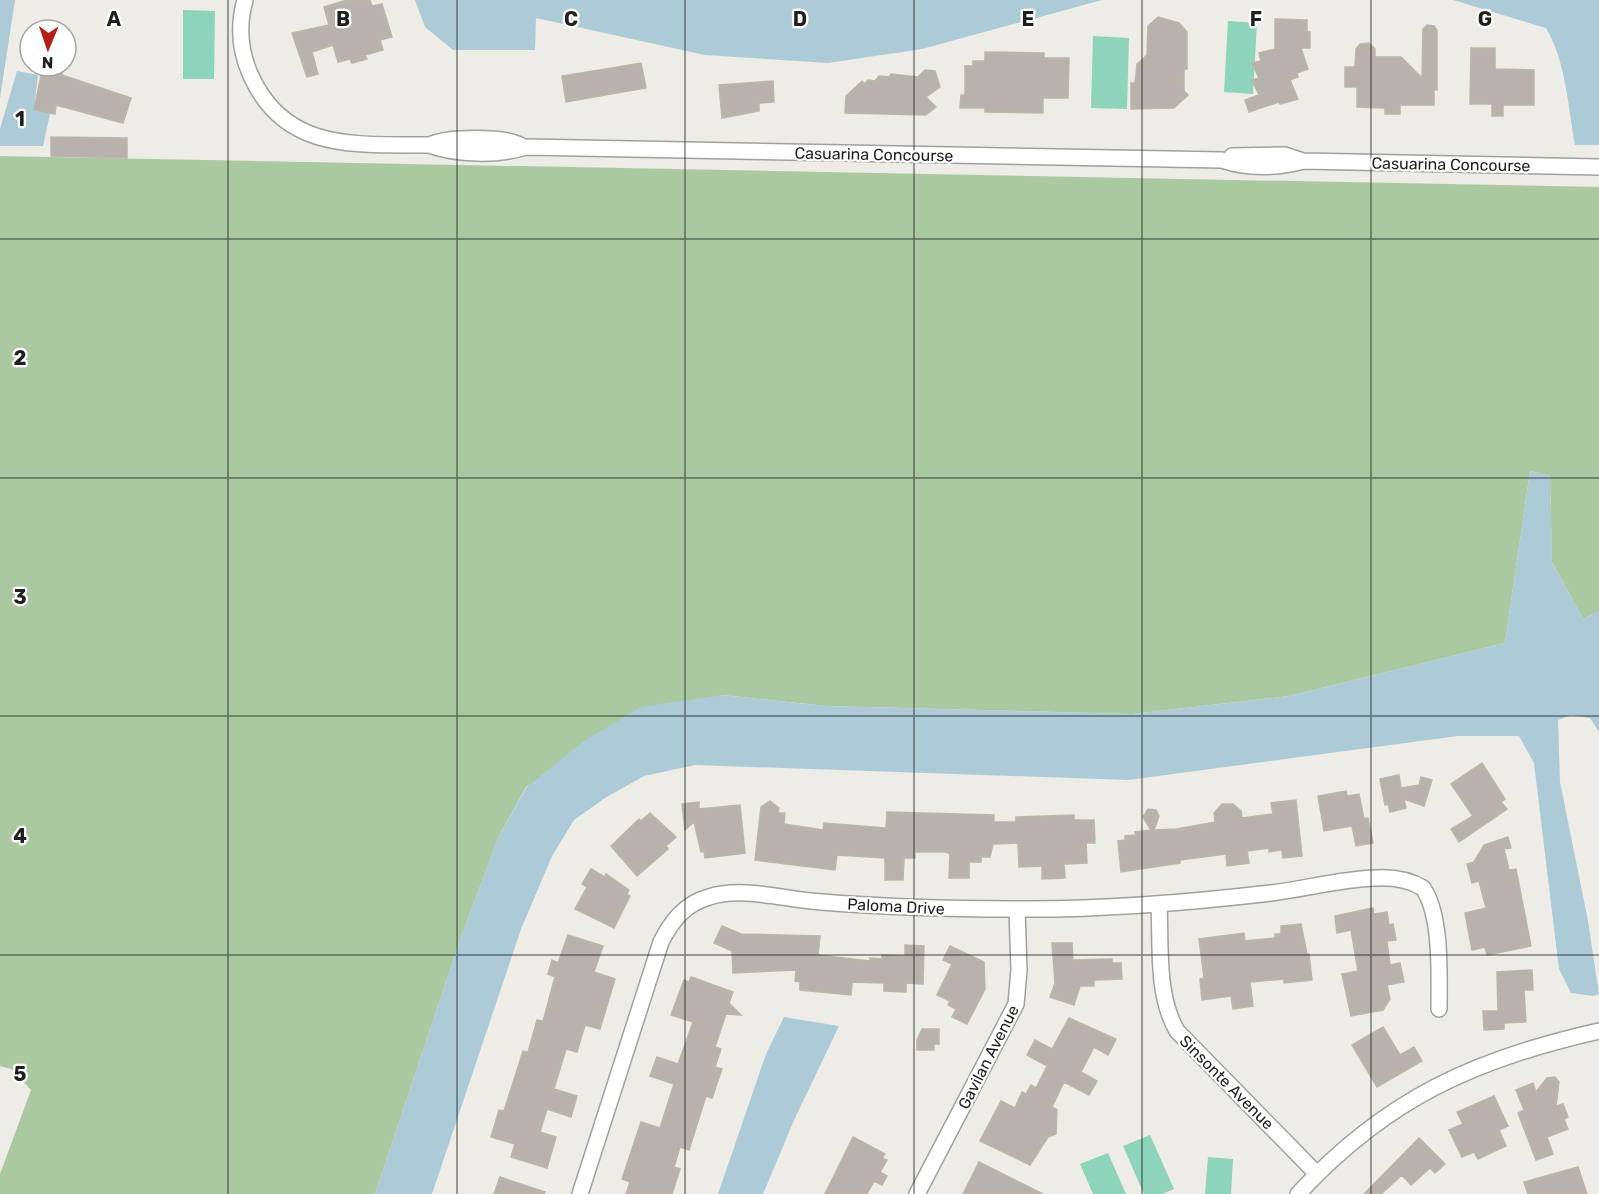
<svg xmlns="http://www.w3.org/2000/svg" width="1599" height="1194" font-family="Rubik,sans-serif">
	<rect width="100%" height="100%" fill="#eeece6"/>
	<path fill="#abc9a0" d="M 0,156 L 1599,187 L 1599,611 L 1583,619 L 1552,562 L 1550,476 L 1530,471 L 1505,643 L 1289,696 L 1132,714 L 826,706 L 722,695 L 526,787 L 499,836 L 461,937 L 375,1194 L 0,1194 L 0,1174 L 31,1090 L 11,1069 L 0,1066 Z"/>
	<path fill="#8ed3bb" d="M 183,10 L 215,11 L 214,79 L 183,79 Z
		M 1228,21 L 1257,23 L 1253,94 L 1224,92 Z
		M 1093,36 L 1129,38 L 1127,109 L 1091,108 Z
		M 1150,1135 L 1174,1189 L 1162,1194 L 1144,1194 L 1123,1146 Z
		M 1108,1153 L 1126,1194 L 1093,1194 L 1080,1164 Z
		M 1208,1157 L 1233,1159 L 1231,1194 L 1205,1194 Z"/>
	<path fill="#accbd6" d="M 0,0 L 15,0 L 0,98 Z
		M 415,0 L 1102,0 L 922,49 L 828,63 L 705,55 L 536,18 L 535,50 L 453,50 L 425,27 Z
		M 1453,0 L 1599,0 L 1599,145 L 1575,145 C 1568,106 1566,62 1546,28 Z
		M 17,71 L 38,75 L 34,110 L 50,114 L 43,146 L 0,146 L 0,129 Z
		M 1530,471 L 1550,476 L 1552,562 L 1583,619 L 1599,611 L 1599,732 L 1590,718 L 1571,715 L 1558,720 L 1560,782 L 1588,921 L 1599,994 L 1593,996 L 1571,993 L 1559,969 L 1534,763 L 1519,736 L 1458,736 L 1128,780 L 695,765 L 644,776 L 605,798 L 574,820 L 552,856 L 521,929 L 432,1194 L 375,1194 L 461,937 L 499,836 L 526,788 L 584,741 L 641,707 L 722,695 L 826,706 L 1132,714 L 1289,696 L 1505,643 Z
		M 784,1017 L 839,1026 L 795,1118 L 763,1194 L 718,1194 L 766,1054 Z"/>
	<path fill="#b7b2ad" stroke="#beb4ab" stroke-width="1.5" d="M 347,0 L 370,0 L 372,6 L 382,4 L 392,37 L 380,40 L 383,50 L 365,55 L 367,59 L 352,63 L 350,59 L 338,62 L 333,45 L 312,52 L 318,74 L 307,77 L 292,33 L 329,25 L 324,7 Z
		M 1158,17 L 1179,23 L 1187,32 L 1187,69 L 1184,69 L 1184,91 L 1188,95 L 1174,108 L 1131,109 L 1131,83 L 1135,83 L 1137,64 L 1147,55 L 1148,26 Z
		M 1275,19 L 1307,20 L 1307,32 L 1310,32 L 1310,48 L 1301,48 L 1308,69 L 1297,73 L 1298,77 L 1290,80 L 1298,99 L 1280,104 L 1279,102 L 1249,112 L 1245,100 L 1259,95 L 1252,80 L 1259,78 L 1252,63 L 1261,61 L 1259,53 L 1275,49 Z
		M 1427,25 L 1434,26 L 1437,30 L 1437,90 L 1434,90 L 1434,105 L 1400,105 L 1400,114 L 1385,114 L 1385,108 L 1357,107 L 1357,87 L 1345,87 L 1345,67 L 1355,67 L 1356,49 L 1360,44 L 1369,43 L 1375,49 L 1375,57 L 1401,57 L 1422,78 L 1423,29 Z
		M 1471,48 L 1495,48 L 1495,69 L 1534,70 L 1534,105 L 1503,105 L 1503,116 L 1492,116 L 1492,104 L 1470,104 Z
		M 985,52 L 1044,53 L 1044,58 L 1069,58 L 1068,98 L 1043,98 L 1043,113 L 985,112 L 985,108 L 960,108 L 961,95 L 965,95 L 965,66 L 973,66 L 973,61 L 985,61 Z
		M 641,63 L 646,88 L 566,102 L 562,76 Z
		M 43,66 L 63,66 L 62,75 L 131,98 L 123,123 L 56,105 L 55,114 L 34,110 Z
		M 925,70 L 935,71 L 940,87 L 926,97 L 936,107 L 926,115 L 845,113 L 846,96 L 862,81 L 865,84 L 868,80 L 875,81 L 879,76 L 889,77 L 891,74 L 918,77 Z
		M 773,81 L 774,102 L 759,103 L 759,111 L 722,118 L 719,85 Z
		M 51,137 L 127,138 L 127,158 L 51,156 Z
		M 1482,763 L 1505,799 L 1501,802 L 1507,809 L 1459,842 L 1451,829 L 1473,816 L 1451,784 Z
		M 1399,775 L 1401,788 L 1419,785 L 1421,777 L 1432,780 L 1424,806 L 1404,799 L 1406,808 L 1390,812 L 1388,804 L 1385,805 L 1380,779 Z
		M 1346,791 L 1347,796 L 1359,794 L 1364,819 L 1368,818 L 1373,843 L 1356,846 L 1352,826 L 1324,831 L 1318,796 Z
		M 1296,800 L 1302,856 L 1283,858 L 1282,850 L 1269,852 L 1269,848 L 1247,851 L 1249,863 L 1227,866 L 1226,854 L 1180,860 L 1180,863 L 1121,872 L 1118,841 L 1125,840 L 1125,836 L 1136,835 L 1135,832 L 1151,830 L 1143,817 L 1148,809 L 1156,810 L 1159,816 L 1154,830 L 1177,829 L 1215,822 L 1214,813 L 1222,804 L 1233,804 L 1241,811 L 1242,818 L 1273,814 L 1271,803 Z
		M 770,801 L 779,808 L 778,813 L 785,813 L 784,824 L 823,830 L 824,823 L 886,828 L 887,812 L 994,815 L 994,822 L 1016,822 L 1016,817 L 1074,815 L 1074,820 L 1094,820 L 1095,843 L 1086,843 L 1087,863 L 1064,864 L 1065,878 L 1042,879 L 1042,866 L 1019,867 L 1018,843 L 993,844 L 990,857 L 981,857 L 981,862 L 969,862 L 969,878 L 949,878 L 950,854 L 946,852 L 915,852 L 915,858 L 904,858 L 903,880 L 885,880 L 885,858 L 837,855 L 835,870 L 755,860 L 761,807 Z
		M 699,802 L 699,809 L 740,805 L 745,853 L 705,858 L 704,851 L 701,852 L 694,822 L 685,830 L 682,804 Z
		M 650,813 L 676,837 L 666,846 L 668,849 L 637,876 L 611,846 L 639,819 L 641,821 Z
		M 1508,837 L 1511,848 L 1504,849 L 1509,870 L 1516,869 L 1531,946 L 1487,955 L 1485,947 L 1472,950 L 1465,913 L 1486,908 L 1479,881 L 1472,883 L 1467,864 L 1474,862 L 1484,845 Z
		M 591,869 L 605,877 L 606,874 L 629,890 L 627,894 L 630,896 L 614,928 L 575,909 L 587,887 L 582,884 Z
		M 1373,908 L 1374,914 L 1387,912 L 1389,925 L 1393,924 L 1396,940 L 1387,941 L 1390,965 L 1400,963 L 1404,982 L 1387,985 L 1390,999 L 1383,1010 L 1351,1016 L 1342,974 L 1358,971 L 1351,930 L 1337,933 L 1335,916 Z
		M 1301,924 L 1307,954 L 1309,954 L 1312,980 L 1284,983 L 1284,979 L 1250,982 L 1253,1006 L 1233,1009 L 1231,996 L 1202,1000 L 1200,979 L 1204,978 L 1199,939 L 1244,933 L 1245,941 L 1275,938 L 1275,934 L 1281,934 L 1281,926 Z
		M 722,926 L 741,934 L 820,936 L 818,955 L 870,961 L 870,958 L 882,959 L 882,955 L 905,956 L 905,945 L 924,946 L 923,984 L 906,983 L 906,992 L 884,991 L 884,983 L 852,982 L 851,995 L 800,990 L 800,982 L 795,981 L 796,970 L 733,973 L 732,951 L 714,943 Z
		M 568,935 L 603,946 L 594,972 L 615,979 L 600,1029 L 585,1025 L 577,1052 L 566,1049 L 554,1089 L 577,1096 L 571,1117 L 547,1109 L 540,1132 L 556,1137 L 547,1168 L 511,1157 L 515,1144 L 491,1137 L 499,1110 L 504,1111 L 523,1051 L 528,1052 L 537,1020 L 543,1021 L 555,977 L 548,974 L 552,960 L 558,963 Z
		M 1052,943 L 1072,943 L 1073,960 L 1112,959 L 1112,963 L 1121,963 L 1122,979 L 1094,980 L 1094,986 L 1080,986 L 1074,1005 L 1050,997 L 1055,983 Z
		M 950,946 L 984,962 L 985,989 L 967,1024 L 952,1017 L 956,1009 L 948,1005 L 950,1001 L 937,995 L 952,964 L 943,960 Z
		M 1532,970 L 1533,990 L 1524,990 L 1526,1022 L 1504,1023 L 1504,1029 L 1484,1030 L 1483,1011 L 1498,1011 L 1497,972 Z
		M 691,977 L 733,992 L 729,1003 L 741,1015 L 726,1014 L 715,1047 L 721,1049 L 715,1067 L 722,1069 L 712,1098 L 706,1096 L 689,1150 L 680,1147 L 674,1167 L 680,1169 L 672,1194 L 626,1194 L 630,1182 L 622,1179 L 641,1122 L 660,1128 L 674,1084 L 650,1076 L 657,1057 L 678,1064 L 693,1022 L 671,1015 L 684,980 L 689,982 Z
		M 1069,1018 L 1116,1039 L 1108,1055 L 1094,1047 L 1081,1072 L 1097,1081 L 1089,1095 L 1064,1082 L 1052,1107 L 1057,1110 L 1056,1134 L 1048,1137 L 1030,1165 L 980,1141 L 1001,1101 L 1015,1108 L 1022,1092 L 1026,1094 L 1031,1085 L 1036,1088 L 1047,1066 L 1027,1055 L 1035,1040 L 1052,1049 Z
		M 1383,1027 L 1400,1055 L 1414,1047 L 1422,1061 L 1377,1087 L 1352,1045 Z
		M 922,1029 L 939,1029 L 939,1044 L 934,1044 L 934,1050 L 917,1050 L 917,1040 Z
		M 1555,1077 L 1559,1082 L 1556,1106 L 1563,1104 L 1568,1117 L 1564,1119 L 1568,1129 L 1547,1137 L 1553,1154 L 1536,1160 L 1518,1113 L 1524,1110 L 1516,1090 L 1533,1083 L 1536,1092 L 1547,1078 Z
		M 1494,1096 L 1508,1126 L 1499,1130 L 1506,1146 L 1478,1159 L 1474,1152 L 1462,1157 L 1449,1130 L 1463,1124 L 1457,1112 Z
		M 853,1137 L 885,1154 L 882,1158 L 887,1160 L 880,1172 L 887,1176 L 882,1185 L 874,1181 L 867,1194 L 825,1194 Z
		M 1419,1138 L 1445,1164 L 1435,1173 L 1430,1168 L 1411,1185 L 1402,1175 L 1381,1194 L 1364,1194 Z
		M 979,1162 L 1043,1194 L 963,1194 Z
		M 1578,1167 L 1587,1194 L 1528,1194 L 1524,1182 Z
		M 500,1177 L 545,1192 L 544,1194 L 494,1194 Z"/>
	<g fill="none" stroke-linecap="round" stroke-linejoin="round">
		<defs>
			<path id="minor" d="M 245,0 C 238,25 240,52 251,76 C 286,153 358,144 429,145 C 457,155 497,156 526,147 L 1222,160 C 1247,169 1278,168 1303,161 L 1599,167
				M 432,144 C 449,137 503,136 520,145
				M 1232,156 L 1285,155 L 1303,161
				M 1159,904 C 1161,944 1156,995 1177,1031 L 1317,1174
				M 580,1194 L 661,942 C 672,920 685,904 709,897 C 743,886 786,900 822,902 C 885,907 949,909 1013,909 C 1099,910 1185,903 1271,893 C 1306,889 1340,879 1375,878 C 1392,877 1408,879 1423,888 C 1442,916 1439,975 1439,1009
				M 917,1194 L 1016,1004 L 1019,970 L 1017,909
				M 1298,1194 C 1386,1099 1474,1059 1599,1031"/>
		</defs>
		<use href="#minor" stroke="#a0a0a0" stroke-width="18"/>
		<use href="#minor" stroke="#fff" stroke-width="15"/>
	</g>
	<path fill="none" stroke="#1f1f1f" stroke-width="1.5" stroke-opacity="0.55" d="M 228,0 L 228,1194M 457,0 L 457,1194M 685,0 L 685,1194M 914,0 L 914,1194M 1142,0 L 1142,1194M 1371,0 L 1371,1194M 0,239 L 1599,239M 0,478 L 1599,478M 0,716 L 1599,716M 0,955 L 1599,955"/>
	<g text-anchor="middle" stroke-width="4.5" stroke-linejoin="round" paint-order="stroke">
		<g font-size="16" fill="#1f1f1f" stroke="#fff">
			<text transform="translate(874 154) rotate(1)" y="6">Casuarina Concourse</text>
			<text transform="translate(1451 164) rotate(1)" y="6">Casuarina Concourse</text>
			<text transform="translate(896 906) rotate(3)" y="6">Paloma Drive</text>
			<text transform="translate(988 1057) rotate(-63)" y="6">Gavilan Avenue</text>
			<text transform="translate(1227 1082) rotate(45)" y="6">Sinsonte Avenue</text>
		</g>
	</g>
	<g font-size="20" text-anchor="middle" font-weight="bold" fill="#1f1f1f" stroke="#fff" stroke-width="4.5" stroke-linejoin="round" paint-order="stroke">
		<text x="114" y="26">A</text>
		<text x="343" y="26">B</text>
		<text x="571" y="26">C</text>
		<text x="800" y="26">D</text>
		<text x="1028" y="26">E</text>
		<text x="1256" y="26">F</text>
		<text x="1485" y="26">G</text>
		<text x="20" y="126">1</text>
		<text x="20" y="365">2</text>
		<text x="20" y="604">3</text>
		<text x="20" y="843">4</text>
		<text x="20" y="1081">5</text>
	</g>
	<g transform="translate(48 48) rotate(182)"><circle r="28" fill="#ffffff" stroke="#a5a5a5" stroke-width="1.5"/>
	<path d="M0-4.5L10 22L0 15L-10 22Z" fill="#b51f19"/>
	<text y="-9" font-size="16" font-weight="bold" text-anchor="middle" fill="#1f1f1f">N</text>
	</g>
</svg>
